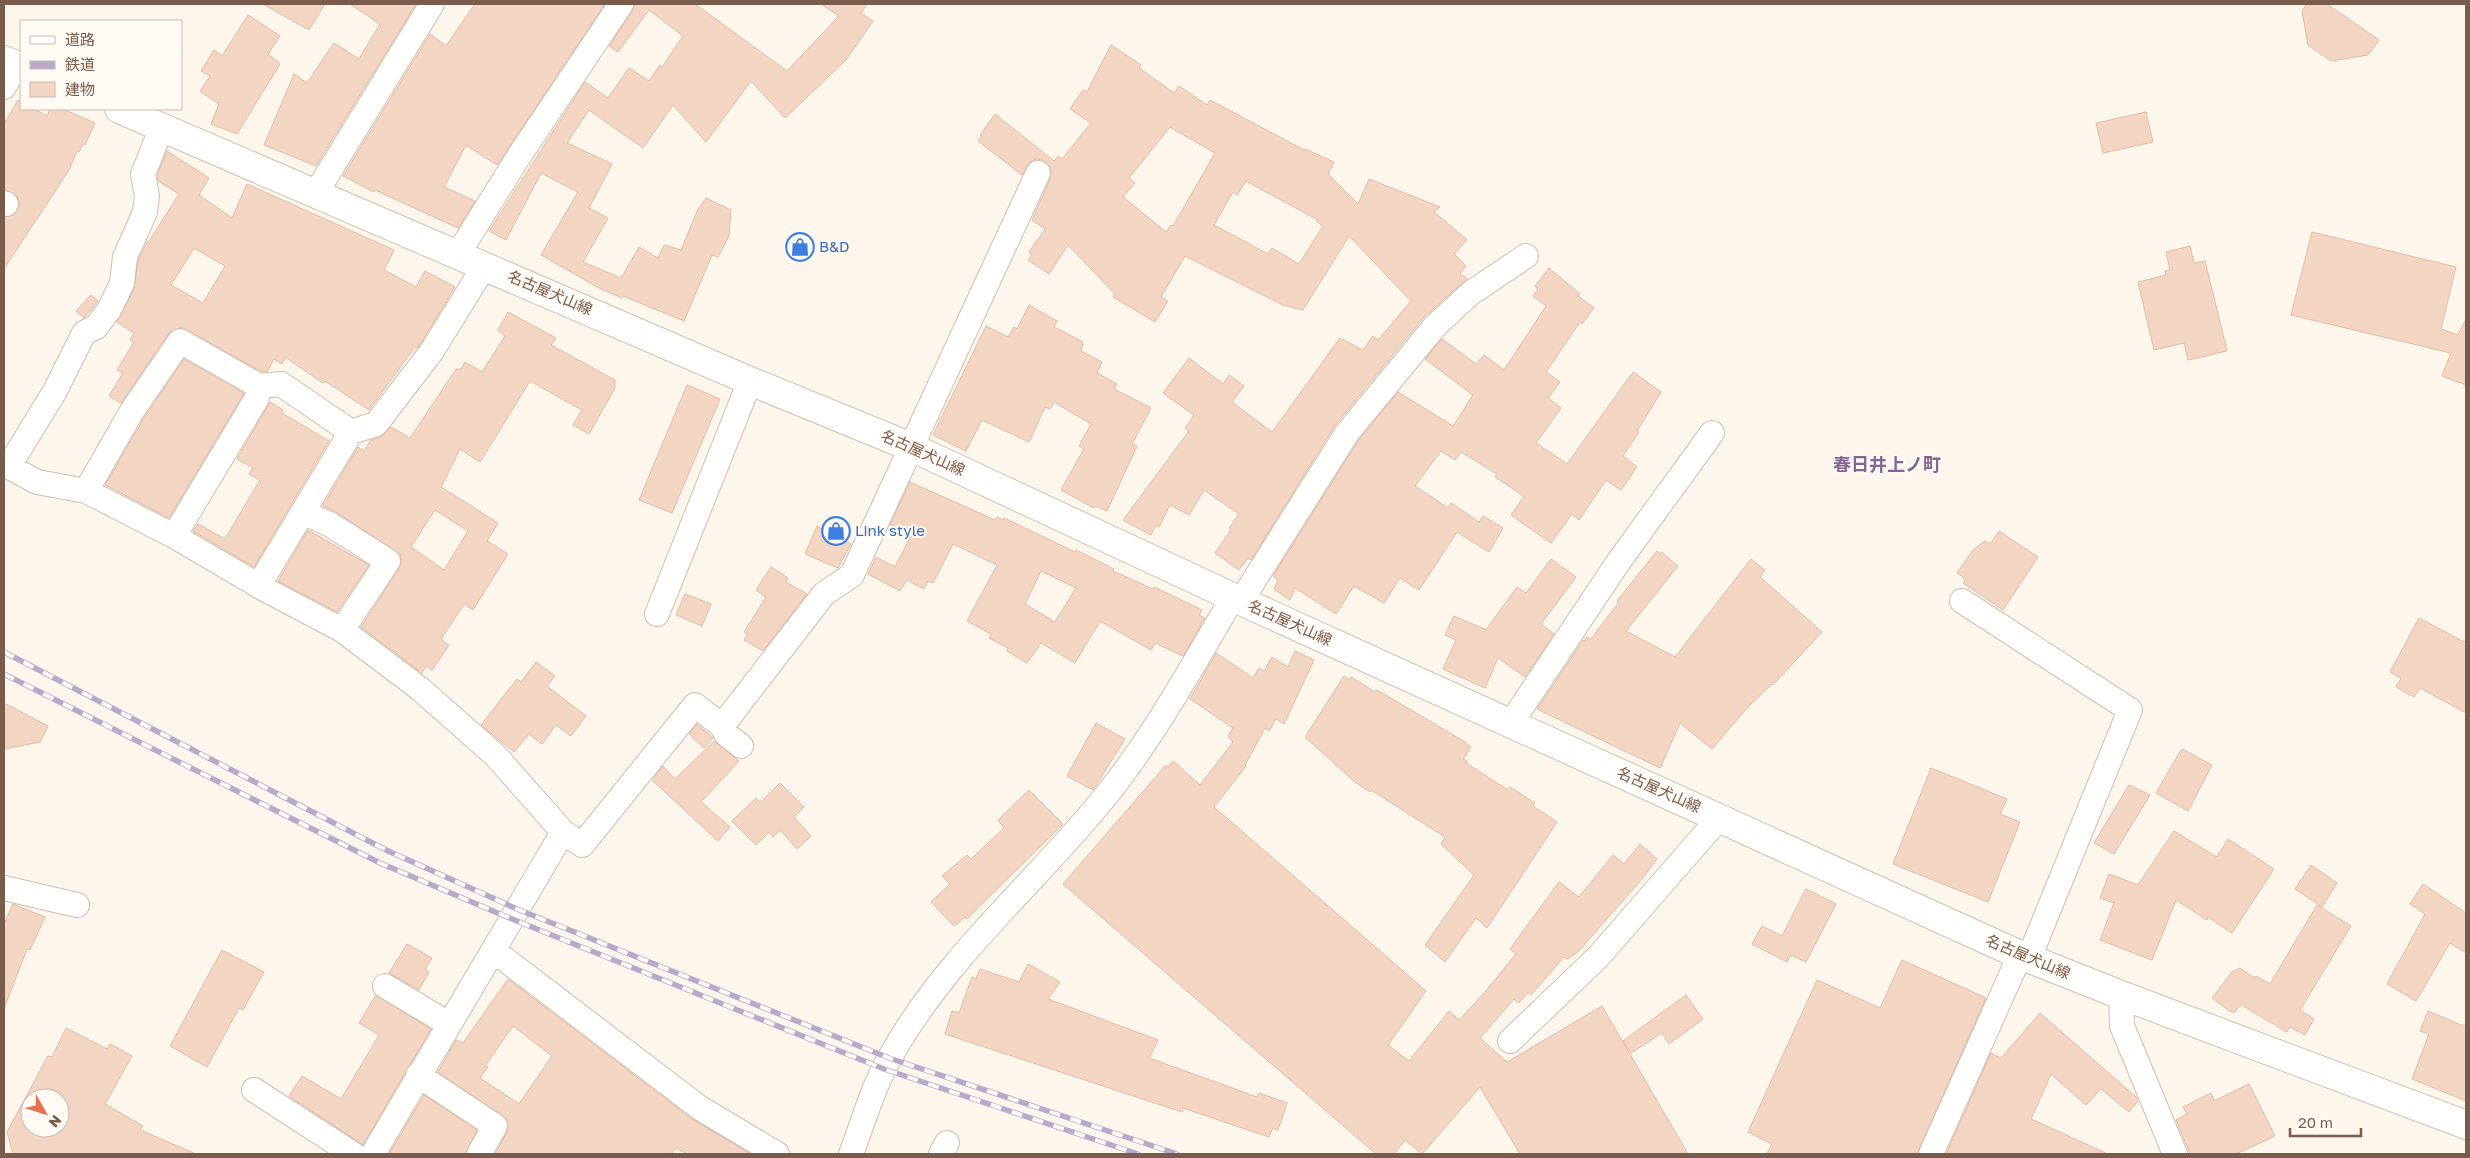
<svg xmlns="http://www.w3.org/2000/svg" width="2470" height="1158" font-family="'Golos Text','Noto Sans JP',sans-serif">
	<rect width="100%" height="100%" fill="#fdf6ec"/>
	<path fill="#f3d5c3" stroke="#e6bba3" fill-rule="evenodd" d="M 263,4 L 325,4 L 309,30 Z
		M 350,4 L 416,4 L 316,166 L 264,145 L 294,74 L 307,83 L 334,43 L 359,59 L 380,24 Z
		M 475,4 L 605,4 L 497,165 L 466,145 L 444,187 L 475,201 L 458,228 L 375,190 L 374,192 L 343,176 L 430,34 L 446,46 Z
		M 635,4 L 695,4 L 787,71 L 839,16 L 821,4 L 867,4 L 861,13 L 873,21 L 846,60 L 785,118 L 751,81 L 706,142 L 673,105 L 643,148 L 589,110 L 567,143 L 612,164 L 589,208 L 608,218 L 583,262 L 621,278 L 639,247 L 658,258 L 664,245 L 681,250 L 698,209 L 706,198 L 731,210 L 729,236 L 718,257 L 712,255 L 684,321 L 623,296 L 622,298 L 601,289 L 541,255 L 578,192 L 541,173 L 506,240 L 489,231 L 585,82 L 608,98 L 629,68 L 649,81 L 660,65 L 662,67 L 683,36 L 649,10 L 618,52 L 609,46 L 632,12 Z
		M 2307,4 L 2327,4 L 2379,40 L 2368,55 L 2331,61 L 2308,45 L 2302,11 Z
		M 248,15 L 280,36 L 268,54 L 280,64 L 237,134 L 211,124 L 219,104 L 200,91 L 210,76 L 201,71 L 214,50 L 222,56 Z
		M 1111,45 L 1141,65 L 1139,68 L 1174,93 L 1179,86 L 1207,105 L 1210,100 L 1304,150 L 1305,149 L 1334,162 L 1328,174 L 1358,204 L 1369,179 L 1440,207 L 1434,212 L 1467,240 L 1454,254 L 1466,266 L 1460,273 L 1467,279 L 1424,317 L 1336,424 L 1251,560 L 1248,558 L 1239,570 L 1215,553 L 1231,530 L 1229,528 L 1239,514 L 1204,490 L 1189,515 L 1170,505 L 1159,527 L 1156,525 L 1151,535 L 1123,520 L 1189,431 L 1185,428 L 1194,415 L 1163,393 L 1189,358 L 1223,384 L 1229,375 L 1244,386 L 1232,402 L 1272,432 L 1340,338 L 1363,350 L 1373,336 L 1378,340 L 1411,301 L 1349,236 L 1303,310 L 1283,305 L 1185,256 L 1161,297 L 1168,301 L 1155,322 L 1113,297 L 1115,294 L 1068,245 L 1049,274 L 1028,260 L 1032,254 L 1029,252 L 1045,229 L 1032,220 L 1050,179 L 1049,166 L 1043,160 L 1036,159 L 1030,162 L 1022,175 L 978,141 L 982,136 L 980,135 L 995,114 L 1054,161 L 1058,156 L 1062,159 L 1091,123 L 1070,109 L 1083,90 L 1087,92 ZM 1170,127 L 1215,153 L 1173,226 L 1171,225 L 1166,232 L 1123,197 L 1135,183 L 1129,178 ZM 1246,181 L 1318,220 L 1317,222 L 1323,226 L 1299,264 L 1272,248 L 1268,254 L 1214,225 L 1233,192 L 1237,195 Z
		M 18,100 L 21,102 L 21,109 L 34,109 L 47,116 L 50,109 L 63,109 L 95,123 L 85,145 L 83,144 L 79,152 L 77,151 L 69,170 L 4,269 L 4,217 L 14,215 L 20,204 L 17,196 L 4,189 L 4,124 Z
		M 2146,112 L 2153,142 L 2103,153 L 2096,123 Z
		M 167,151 L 209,178 L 199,195 L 232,218 L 247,184 L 394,250 L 384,270 L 416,287 L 425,271 L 455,287 L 421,343 L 417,348 L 415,347 L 369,410 L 325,381 L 323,383 L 285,357 L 282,364 L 274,359 L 267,372 L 262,372 L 181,327 L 169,333 L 121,403 L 109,396 L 123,373 L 117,370 L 134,342 L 130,340 L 134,333 L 117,322 L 134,289 L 138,261 L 147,242 L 148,243 L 179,194 L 158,181 L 157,175 ZM 194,248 L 225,266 L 203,303 L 171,285 Z
		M 2312,232 L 2456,267 L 2441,329 L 2458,335 L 2466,319 L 2466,385 L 2442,376 L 2451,353 L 2291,315 Z
		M 2190,246 L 2194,263 L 2205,261 L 2227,351 L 2188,360 L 2184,343 L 2154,350 L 2138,282 L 2166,275 L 2165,271 L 2170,270 L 2166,252 Z
		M 1549,268 L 1580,294 L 1578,296 L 1594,308 L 1582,324 L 1580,322 L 1546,372 L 1560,382 L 1548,398 L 1561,408 L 1536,443 L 1567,464 L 1633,372 L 1661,392 L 1637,431 L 1639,432 L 1623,456 L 1637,467 L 1621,490 L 1606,480 L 1579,520 L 1572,514 L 1551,543 L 1511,515 L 1524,496 L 1495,477 L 1497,474 L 1461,452 L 1455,460 L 1441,451 L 1415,486 L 1448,508 L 1451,503 L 1479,522 L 1483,516 L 1503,528 L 1489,552 L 1457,532 L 1419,590 L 1400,578 L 1384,603 L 1354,586 L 1336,614 L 1295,588 L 1290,600 L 1274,589 L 1278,580 L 1273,576 L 1358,441 L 1398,392 L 1453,426 L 1473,395 L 1425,359 L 1442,339 L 1476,364 L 1484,355 L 1504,370 L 1546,306 L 1533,296 L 1538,289 L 1535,286 Z
		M 91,295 L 98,301 L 84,318 L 76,311 Z
		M 1029,305 L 1057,321 L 1054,327 L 1083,342 L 1081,351 L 1102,362 L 1097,373 L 1117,384 L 1114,389 L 1151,408 L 1132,444 L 1137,446 L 1107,511 L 1096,506 L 1094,508 L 1061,490 L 1084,449 L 1079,446 L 1091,424 L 1054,402 L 1050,409 L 1045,407 L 1029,442 L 982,420 L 966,451 L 933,435 L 986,326 L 1008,337 L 1014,327 L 1017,329 Z
		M 508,312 L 556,338 L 551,345 L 615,380 L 615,388 L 589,434 L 573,425 L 582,410 L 530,381 L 480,462 L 460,449 L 441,487 L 498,523 L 487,541 L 508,554 L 473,610 L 464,604 L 441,639 L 449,645 L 432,670 L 426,666 L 422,673 L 361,627 L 399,569 L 402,561 L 400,554 L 336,512 L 323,506 L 358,447 L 364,451 L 371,440 L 381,437 L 391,427 L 410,438 L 456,369 L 461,369 L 465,362 L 482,372 L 505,336 L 498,330 ZM 435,510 L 468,531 L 444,570 L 411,547 Z
		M 184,359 L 244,393 L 169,518 L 105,485 L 144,418 Z
		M 687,385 L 720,399 L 672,513 L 639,500 Z
		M 270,402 L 283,410 L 282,413 L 329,441 L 254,567 L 193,531 L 198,524 L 225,539 L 260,480 L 249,474 L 253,468 L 237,459 Z
		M 910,482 L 995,520 L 997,517 L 1003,520 L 1004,518 L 1075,552 L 1076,550 L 1114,569 L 1113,571 L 1153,589 L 1154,587 L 1202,610 L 1199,615 L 1205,618 L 1183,656 L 1155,643 L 1151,650 L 1100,621 L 1075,663 L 1041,643 L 1027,663 L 1007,651 L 1008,648 L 989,638 L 991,634 L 967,621 L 997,565 L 953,544 L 933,583 L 928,581 L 924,589 L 907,580 L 900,591 L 868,574 L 876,557 L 895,567 L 912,534 L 890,525 ZM 1041,571 L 1076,588 L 1055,622 L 1025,604 Z
		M 817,526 L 851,544 L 838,568 L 805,554 Z
		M 308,530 L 369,565 L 337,612 L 278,581 Z
		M 1999,531 L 2038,557 L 2003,610 L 1963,583 L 1966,579 L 1957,573 L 1973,550 L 1985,541 L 1990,544 Z
		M 1657,551 L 1660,554 L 1661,552 L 1678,566 L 1626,631 L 1675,657 L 1751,559 L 1765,570 L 1760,577 L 1822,632 L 1773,685 L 1772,684 L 1747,708 L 1712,749 L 1680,723 L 1660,768 L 1537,709 L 1583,640 L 1584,641 L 1587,637 L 1591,639 L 1619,602 L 1617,601 Z
		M 1551,559 L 1576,577 L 1541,624 L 1554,634 L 1525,677 L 1498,658 L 1485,688 L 1443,669 L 1456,640 L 1445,635 L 1454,616 L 1486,630 L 1517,587 L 1526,593 Z
		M 771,567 L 788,578 L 786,582 L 807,594 L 763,651 L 744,640 L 748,634 L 744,632 L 766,597 L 756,590 Z
		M 685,594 L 711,604 L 702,626 L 676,615 Z
		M 2419,618 L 2466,643 L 2466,713 L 2420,688 L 2414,697 L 2396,687 L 2401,678 L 2390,672 Z
		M 1295,651 L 1314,660 L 1284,724 L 1276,719 L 1269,731 L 1265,728 L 1245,765 L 1246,766 L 1214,807 L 1426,991 L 1388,1045 L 1409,1061 L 1449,1011 L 1459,1020 L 1484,993 L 1516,954 L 1510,949 L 1559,882 L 1579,897 L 1613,855 L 1624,864 L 1640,844 L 1657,859 L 1642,879 L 1578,952 L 1567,959 L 1564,957 L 1531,995 L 1528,992 L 1519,1003 L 1514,999 L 1480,1038 L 1507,1062 L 1602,1006 L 1688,1154 L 1520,1154 L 1480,1087 L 1422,1154 L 1405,1140 L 1394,1154 L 1376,1154 L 1063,884 L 1166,765 L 1168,767 L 1173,761 L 1200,785 L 1233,742 L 1228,736 L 1233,728 L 1190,699 L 1216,653 L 1253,678 L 1259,668 L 1264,671 L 1272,657 L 1288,667 Z
		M 536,662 L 555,676 L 547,686 L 586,716 L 571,736 L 556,725 L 542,744 L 529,734 L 514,752 L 481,725 L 517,679 L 521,682 Z
		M 1344,676 L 1349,680 L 1351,677 L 1375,692 L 1377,690 L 1465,742 L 1471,747 L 1463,759 L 1467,761 L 1466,763 L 1508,790 L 1510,787 L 1535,803 L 1533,806 L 1557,822 L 1487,928 L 1476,918 L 1445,962 L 1425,945 L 1474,875 L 1441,844 L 1445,837 L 1371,790 L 1370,792 L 1355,782 L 1305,737 Z
		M 4,703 L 48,726 L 40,742 L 4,749 Z
		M 1096,723 L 1125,739 L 1093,790 L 1067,776 Z
		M 697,724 L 713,738 L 704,748 L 689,734 Z
		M 714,741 L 739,761 L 701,802 L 730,827 L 718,841 L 652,780 L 663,766 L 675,779 Z
		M 2181,750 L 2184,750 L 2212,765 L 2188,811 L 2156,793 Z
		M 1931,768 L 2007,799 L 2000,814 L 2020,822 L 1988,902 L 1893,864 Z
		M 780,783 L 804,807 L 794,817 L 811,836 L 797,849 L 780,830 L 773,837 L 769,832 L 756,845 L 732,821 L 756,798 L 760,803 Z
		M 2129,785 L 2150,795 L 2114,854 L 2094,843 Z
		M 1029,790 L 1063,824 L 967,919 L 965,917 L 954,926 L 931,902 L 950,884 L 942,876 L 967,855 L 971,859 L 1004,828 L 998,820 Z
		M 2174,831 L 2217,857 L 2228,839 L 2274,869 L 2232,933 L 2208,917 L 2207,920 L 2176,900 L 2152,960 L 2100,940 L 2114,903 L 2100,898 L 2109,874 L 2138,885 Z
		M 2311,865 L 2337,883 L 2322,907 L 2295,889 Z
		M 2423,884 L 2466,913 L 2466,953 L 2450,943 L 2416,1001 L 2387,984 L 2425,914 L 2410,904 Z
		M 1806,889 L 1836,904 L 1806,962 L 1791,955 L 1787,962 L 1752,944 L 1762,926 L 1782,936 Z
		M 13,904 L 45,917 L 30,950 L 27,949 L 5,1006 L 4,924 Z
		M 2317,905 L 2351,926 L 2300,1010 L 2314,1019 L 2305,1035 L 2290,1027 L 2287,1032 L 2240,1004 L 2235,1012 L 2231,1012 L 2212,998 L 2232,972 L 2240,968 L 2254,978 L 2256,976 L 2270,984 Z
		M 407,944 L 432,958 L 425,969 L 429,972 L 419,990 L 389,973 Z
		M 222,950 L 264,972 L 243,1010 L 239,1008 L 207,1067 L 170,1046 Z
		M 1902,960 L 1986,998 L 1917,1154 L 1767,1154 L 1772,1144 L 1748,1132 L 1817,980 L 1880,1008 Z
		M 1028,964 L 1060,982 L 1048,999 L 1158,1040 L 1149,1058 L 1257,1097 L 1259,1093 L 1287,1103 L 1278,1130 L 1273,1128 L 1269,1137 L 1183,1108 L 1182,1112 L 945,1034 L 952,1011 L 959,1013 L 972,977 L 976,979 L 980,969 L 1019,982 Z
		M 508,979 L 692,1119 L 751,1154 L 687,1154 L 676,1148 L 671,1154 L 495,1154 L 507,1132 L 507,1119 L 438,1072 L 456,1040 L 463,1043 ZM 513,1026 L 552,1056 L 519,1104 L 480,1078 L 488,1067 L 485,1066 Z
		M 376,995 L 431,1029 L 363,1145 L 289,1096 L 302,1076 L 341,1099 L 379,1035 L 359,1023 Z
		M 1686,995 L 1703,1019 L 1669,1044 L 1662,1033 L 1631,1053 L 1623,1041 Z
		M 2428,1011 L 2466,1027 L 2466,1101 L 2412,1079 L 2429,1034 L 2420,1031 Z
		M 2040,1013 L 2136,1097 L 2138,1101 L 2129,1112 L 2101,1089 L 2086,1105 L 2051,1074 L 2031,1119 L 2108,1154 L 1946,1154 L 1991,1053 L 2001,1058 Z
		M 66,1028 L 107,1049 L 110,1044 L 132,1056 L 105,1104 L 143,1126 L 140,1130 L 196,1154 L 13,1154 L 7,1132 L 48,1056 L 52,1057 ZM 30,1098 L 60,1098 L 60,1128 L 30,1128 Z
		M 2249,1084 L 2275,1136 L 2236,1154 L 2190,1154 L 2176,1120 L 2187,1114 L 2183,1107 L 2211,1093 L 2214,1101 Z
		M 424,1095 L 477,1130 L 465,1154 L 389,1154 Z"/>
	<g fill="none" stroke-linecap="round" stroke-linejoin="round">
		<defs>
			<path id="minor" d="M 4,87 L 17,65
				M 316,193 L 432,4
				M 4,203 L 6,204
				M 458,254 L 519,156 L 621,4
				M 4,464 L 37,482 L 86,491 L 174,536 L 266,590 L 342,630 L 419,688 L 495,755 L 563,832 L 582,845 L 695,705 L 722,726 L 824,594 L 852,575 L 1038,173
				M 9,466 L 55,391 L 84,333 L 96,327 L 109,310 L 122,283 L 125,257 L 145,212 L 147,196 L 143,174 L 162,127
				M 86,491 L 132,411 L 180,341 L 259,386 L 281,384 L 351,432
				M 303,512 L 329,524 L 388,561 L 342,630
				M 174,536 L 257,398 L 259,386
				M 259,585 L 351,432 L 376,424 L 432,351 L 485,265
				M 1241,601 L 1347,433 L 1435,326 L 1471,293 L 1526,256
				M 1962,601 L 2130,710 L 2029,958
				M 657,614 L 750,381
				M 1511,723 L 1619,561 L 1712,433
				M 722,726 L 726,734 L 741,746
				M 4,888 L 77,905
				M 494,951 L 700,1108 L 777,1154
				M 385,986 L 449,1024
				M 2121,995 L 2122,1026 L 2175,1154
				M 1510,1041 L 1598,957 L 1720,817
				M 418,1075 L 495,1126 L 479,1154
				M 254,1090 L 353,1154
				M 373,1154 L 563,832
				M 851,1154 C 863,1123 872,1089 889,1059 C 941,964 1026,891 1095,809 C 1150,744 1190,670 1233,597
				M 941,1154 L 947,1143
				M 1931,1154 L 2020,955"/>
			<path id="secondary" d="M 4,60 L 21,67
				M 119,109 L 750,381 L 911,447 L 1241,601 L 2020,955 L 2121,995 L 2466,1125"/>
		</defs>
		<use href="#minor" stroke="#d1beb0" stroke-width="26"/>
		<use href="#secondary" stroke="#d6c0b0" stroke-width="30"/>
		<use href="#minor" stroke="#fff" stroke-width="24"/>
		<use href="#secondary" stroke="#fff" stroke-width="28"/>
		<defs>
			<path id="rail" d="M 4,652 L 386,850 L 517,909 L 889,1058 L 1177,1154
				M 4,674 L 380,863 L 512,919 L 884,1069 L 1138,1154"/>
		</defs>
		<use href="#rail" stroke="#b9a8c9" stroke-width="5.5"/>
		<use href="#rail" stroke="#fffaf3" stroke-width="4" stroke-dasharray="11" stroke-linecap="butt"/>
	</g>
	<defs>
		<symbol id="shop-ring" viewBox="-11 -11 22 22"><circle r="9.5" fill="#fffaf3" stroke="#3f7fe0" stroke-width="1.5"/><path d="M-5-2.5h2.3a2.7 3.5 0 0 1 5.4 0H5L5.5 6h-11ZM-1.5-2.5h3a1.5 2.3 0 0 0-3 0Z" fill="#3f7fe0"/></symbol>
	</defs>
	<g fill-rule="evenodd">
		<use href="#shop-ring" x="784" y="231" width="32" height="32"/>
		<use href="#shop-ring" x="820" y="515" width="32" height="32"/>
	</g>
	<g text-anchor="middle" stroke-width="4" stroke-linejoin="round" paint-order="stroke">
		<g font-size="15" fill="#366cbe" stroke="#fffaf3" text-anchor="start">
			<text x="819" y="252">B&amp;D</text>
			<text x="855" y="536">Link style</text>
		</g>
		<g font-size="15" fill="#7a5c4d" stroke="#fffaf3">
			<text transform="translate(550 293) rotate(23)" y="5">名古屋犬山線</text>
			<text transform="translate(923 453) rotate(24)" y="5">名古屋犬山線</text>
			<text transform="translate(1290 623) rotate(24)" y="5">名古屋犬山線</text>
			<text transform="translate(1659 790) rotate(24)" y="5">名古屋犬山線</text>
			<text transform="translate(2028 957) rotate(23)" y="5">名古屋犬山線</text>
		</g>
		<g font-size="18" font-weight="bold" fill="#846695" stroke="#fffaf3">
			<text x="1887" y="471">春日井上ノ町</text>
		</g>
	</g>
	<rect width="2470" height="1158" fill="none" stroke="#7a5c4d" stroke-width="10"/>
	<rect x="20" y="20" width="162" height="90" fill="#fffaf3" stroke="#cabbb1"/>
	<rect x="30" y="36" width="25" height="8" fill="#ffffff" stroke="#cabbb1"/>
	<text x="65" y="45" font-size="15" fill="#7a5c4d">道路</text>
	<rect x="30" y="61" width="25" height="8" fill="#b9a8c9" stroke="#cabbb1"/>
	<text x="65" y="70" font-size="15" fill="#7a5c4d">鉄道</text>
	<rect x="30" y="82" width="25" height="15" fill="#f3d5c3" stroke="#cabbb1"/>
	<text x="65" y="95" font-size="15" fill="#7a5c4d">建物</text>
	<g transform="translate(45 1113) rotate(129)"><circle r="24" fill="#fffaf3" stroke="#cabbb1"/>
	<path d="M0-4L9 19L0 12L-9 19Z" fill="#e76f51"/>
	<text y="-8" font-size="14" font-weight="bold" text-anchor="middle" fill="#7a5c4d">N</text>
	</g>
	<path d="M2290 1128v8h71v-8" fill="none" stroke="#7a5c4d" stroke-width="2.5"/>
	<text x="2298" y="1128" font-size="15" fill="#7a5c4d" stroke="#fffaf3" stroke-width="4" paint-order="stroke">20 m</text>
</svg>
